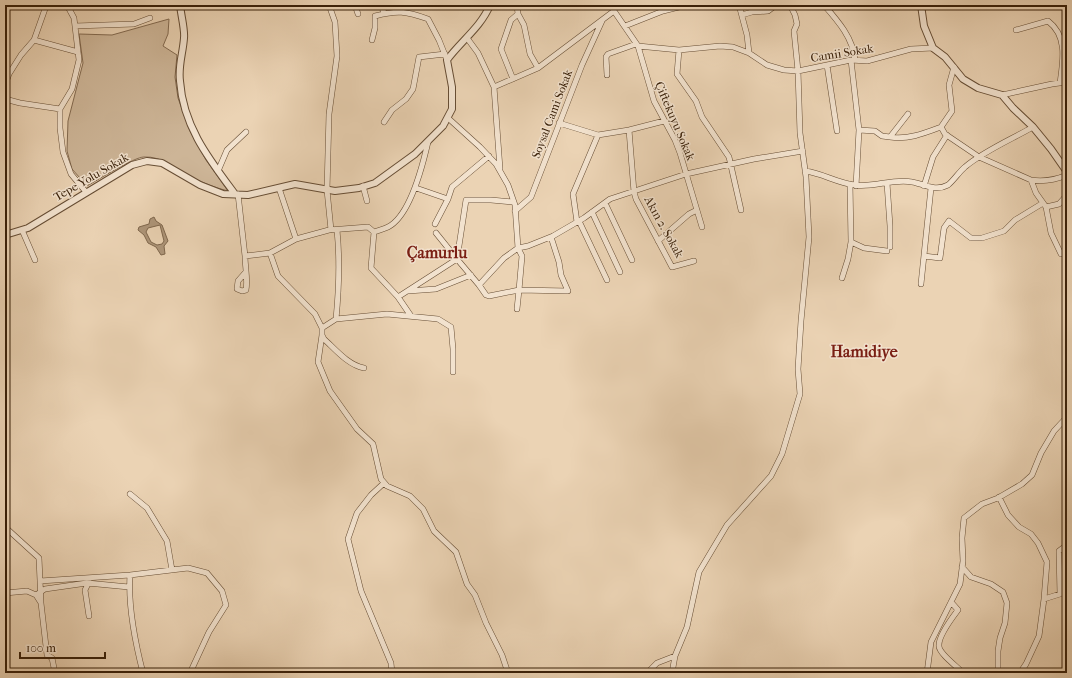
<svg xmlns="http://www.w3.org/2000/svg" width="1072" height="678" font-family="'IM FELL French Canon',serif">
	<rect width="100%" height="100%" fill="#ebd3b4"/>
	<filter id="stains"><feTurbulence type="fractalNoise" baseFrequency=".005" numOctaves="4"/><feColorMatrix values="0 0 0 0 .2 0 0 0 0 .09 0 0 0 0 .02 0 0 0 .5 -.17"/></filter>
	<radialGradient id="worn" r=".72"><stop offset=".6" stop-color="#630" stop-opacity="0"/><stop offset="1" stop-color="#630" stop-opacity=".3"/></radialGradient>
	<path fill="#cdb597" stroke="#836a50" d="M 169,19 L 168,34 L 163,46 L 177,55 L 175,77 L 178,98 L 190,131 L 206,160 L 228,191 C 216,188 203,183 191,177 C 176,169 162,156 144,157 C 134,157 98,180 87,186 L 72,169 L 67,151 L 68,121 L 83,63 L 79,34 L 112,35 Z"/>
	<path fill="#ae967a" stroke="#7f674d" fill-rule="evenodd" d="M 154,217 L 156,221 L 162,225 L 168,241 L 164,246 L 165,254 L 161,255 L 156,247 L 148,243 L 144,235 L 138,230 L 139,227 L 149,224 L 150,219 ZM 160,225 L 164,241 L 162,244 L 157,245 L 151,242 L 146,232 L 148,228 Z"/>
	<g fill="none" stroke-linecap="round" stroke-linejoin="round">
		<defs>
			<path id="minor" d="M 67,5 L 74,18 L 79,60 L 72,89 L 60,109 L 60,128 L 63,152 L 71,174 L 86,192
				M 329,5 L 335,22 L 337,56 L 329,114 L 327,190 L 331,230
				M 355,5 L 358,14
				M 381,5 L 384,13
				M 397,5 L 400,12
				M 517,5 L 518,14 L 524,25 L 530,54 L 538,68
				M 613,5 L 614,11 L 638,46 L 654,101 L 675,140 L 680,153 L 702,227
				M 739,5 L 747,35 L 749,53
				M 790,5 L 795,15 L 797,24 L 794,31 L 798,71
				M 824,5 C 838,21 853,38 855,60
				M 742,15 L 752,12 L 768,11 L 776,5
				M 75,26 L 134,24 L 150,18
				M 625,26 L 663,11 L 687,5
				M 1016,30 L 1048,21 C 1068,36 1063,61 1060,83
				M 467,38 L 478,53 L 494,87
				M 34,40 L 78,52
				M 372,40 L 375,28 L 375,16 C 397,10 406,11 428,19 L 439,40 L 447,60
				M 638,46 L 679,50 L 720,46 L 733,47 L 749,53 L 767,65 L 784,70 L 798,71 L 851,60 L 867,61 L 911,49 L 933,48
				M 679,50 L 677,74 L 696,101 L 702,117 L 729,157 L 741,210
				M 851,60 L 859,130 L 856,186
				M 827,65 L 837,131
				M 954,67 L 949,85 L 952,111 L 941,127 L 945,134 L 979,157 L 1031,180 C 1044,182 1055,180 1067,175
				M 607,75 L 606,57 L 608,54 L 636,44
				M 513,79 L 501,49 L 511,20 L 518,14
				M 5,85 L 9,74 L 21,55 L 34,40 L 45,9 L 45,5
				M 1002,95 L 1052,84 L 1067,82
				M 5,99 L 20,103 L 60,109
				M 908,114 L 890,137 C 908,140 925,133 941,127
				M 448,118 L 480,147 L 496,164 L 508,185 L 515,205 L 518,248 L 522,256 L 519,290 L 568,291 L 561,275 L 559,262 L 551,237
				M 384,122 L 392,110 L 406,99 L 413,89 L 419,57 L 445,54
				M 559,123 L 598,135 L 629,130 L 664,121
				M 629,130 L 634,192 L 636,199 L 672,267 L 694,261
				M 859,130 L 875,131 L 882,136 L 890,137
				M 500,169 L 494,87 L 538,68 L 614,11
				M 218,171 L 227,150 L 246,132
				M 805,171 C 822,173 837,183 855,185 C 873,188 894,178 912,182 C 924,184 935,192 948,185 C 954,180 959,172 965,167 C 982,152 1012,139 1033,127
				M 1031,180 L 1036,193 L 1046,207 L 1051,233 L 1061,254
				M 887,183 L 890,226 L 890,247
				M 363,186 L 367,201
				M 924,186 L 933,157 L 947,135
				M 416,188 L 448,199 L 452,187 L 489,156
				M 238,194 L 245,256 L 270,253 L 296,239 L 279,188
				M 605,203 L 632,260
				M 1046,207 L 1059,204 L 1067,195
				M 515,211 L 531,197 L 582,65 L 602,21
				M 592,212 L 620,272
				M 579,221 L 607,280
				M 577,222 L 573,194 L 598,135
				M 435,224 L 448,199
				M 22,230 L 35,260
				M 436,233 L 457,259
				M 296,239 L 329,230 L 368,227 L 374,232
				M 658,241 L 689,214 L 697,210
				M 851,242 L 864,248 L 887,251
				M 270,253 L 278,276 L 315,314 L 322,328 L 336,319 L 387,314 L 438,319 L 451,327 L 453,349 L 453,372
				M 245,256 C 245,266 248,280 246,290 L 242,291 L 237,289 L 238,281 L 245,273
				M 924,256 L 940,258 L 944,228 L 949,221 L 971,238 L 982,238 L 1004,231 L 1015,220 L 1043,203
				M 457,259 L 466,200 L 491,200 L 513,202
				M 842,278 L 848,259 L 851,242 L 850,184
				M 921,284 L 931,188
				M 479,285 L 504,258 L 518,248 L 528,246 L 553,236 L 584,218 L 610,199 L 686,174 L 754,159 L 803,151
				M 408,291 L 436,289 L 471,275
				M 398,297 L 371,268 L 374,232 C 379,230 384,229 388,227 C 410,216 423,164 428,142
				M 411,316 L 398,297 L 457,259 L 479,285 L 486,295 L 489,296 L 519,290 L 517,309
				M 336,319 C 339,289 340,260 337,230
				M 322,328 L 322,335 L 318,362 L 330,391 L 357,429 L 373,444 L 381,479 L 387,486 L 410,496 L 423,509 L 434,531 L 456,552 L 467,584 L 475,595 L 486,623 L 502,655 L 508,673
				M 322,335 L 324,339 C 335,349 348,365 364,368
				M 384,483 L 371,495 L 357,513 L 348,539 L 361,591 L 391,663 L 392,673
				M 130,494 L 147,508 L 167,541 L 172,570
				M 999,497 L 1008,515 L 1019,527 L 1031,534 L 1038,543 L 1047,562 L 1044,599 L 1039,636 L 1026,664 L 1020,673
				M 5,527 L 39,558 L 41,603
				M 962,567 L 971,577 L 991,584 L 1003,592 L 1007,603 L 1005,623 L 1000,638 L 998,651 L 998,670 L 1000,673
				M 130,575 C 128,606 135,642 143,673
				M 40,581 L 130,575 L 188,568 L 207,573 L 222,591 L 226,605 L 209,632 L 190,673
				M 5,593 L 27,591 L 36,595 L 41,603 L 47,655 L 52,658 L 55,673
				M 36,595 L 45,589 L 87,583 L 129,587
				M 1044,599 L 1060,594 L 1059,551 L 1067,545
				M 951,602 L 958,610 C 952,618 938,636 939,646 C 939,653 955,665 960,670 L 960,673
				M 89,616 L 85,590 L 89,582
				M 647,673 L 657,663 L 675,656
				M 672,673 L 675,656 L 687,627 L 699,572 L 727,525 L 771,476 L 782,454 L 800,394 L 798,369 L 801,321 L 809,237 L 806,177 L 800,133 L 798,71
				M 927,673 L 931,642 L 960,584 L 963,561 L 962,538 L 964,518 L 982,504 L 998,498 L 1022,484 L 1032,475 L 1041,453 L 1054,431 L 1067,417"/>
			<path id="tertiary" d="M 180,5 C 181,15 185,30 184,38 C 183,53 178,66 180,81 C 183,126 209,159 235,194
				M 921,5 L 924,26 L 933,48 L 945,57 L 963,79 L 978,88 L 1002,95 L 1013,108 L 1033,127 L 1051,149 L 1067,172
				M 5,235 L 28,228 L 132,165 L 147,161 L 162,163 L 200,185 L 223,194 L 248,195 L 295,184 L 335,191 L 359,188 L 375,183 L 415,154 L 443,126 L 452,109 L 452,87 L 447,60 C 461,41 481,27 490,5"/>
		</defs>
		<use href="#minor" stroke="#664d34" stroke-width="6"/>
		<use href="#tertiary" stroke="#664d34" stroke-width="8"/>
		<use href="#minor" stroke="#f2e2ce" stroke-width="5"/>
		<use href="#tertiary" stroke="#f2e2ce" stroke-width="6"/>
	</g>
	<g text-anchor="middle" stroke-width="3" stroke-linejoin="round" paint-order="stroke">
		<g font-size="12" fill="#392009" stroke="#f2e2ce">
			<text transform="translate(842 53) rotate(-9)" y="4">Camii Sokak</text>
			<text transform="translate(552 114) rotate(-69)" y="4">Soysal Cami Sokak</text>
			<text transform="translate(675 121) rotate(67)" y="4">Çiftekuyu Sokak</text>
			<text transform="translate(91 177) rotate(-30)" y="4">Tepe Yolu Sokak</text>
			<text transform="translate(664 227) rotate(61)" y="4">Akın 2. Sokak</text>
		</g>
		<g font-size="16" font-weight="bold" fill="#7a1f14" stroke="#f2e2ce">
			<text x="437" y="258">Çamurlu</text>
			<text x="864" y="357">Hamidiye</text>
		</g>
	</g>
	<rect width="1072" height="678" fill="none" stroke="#ebd3b4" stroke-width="20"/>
	<rect x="6" y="6" width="1060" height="666" fill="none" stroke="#392009" stroke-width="2"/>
	<rect x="10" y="10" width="1052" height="658" fill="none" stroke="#392009"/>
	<path d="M20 652v6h85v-6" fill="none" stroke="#392009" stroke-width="2"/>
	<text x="26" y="652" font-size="12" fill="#392009" stroke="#f2e2ce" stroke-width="3" paint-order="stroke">100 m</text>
	<rect width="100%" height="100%" filter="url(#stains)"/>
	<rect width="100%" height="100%" fill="url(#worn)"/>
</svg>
